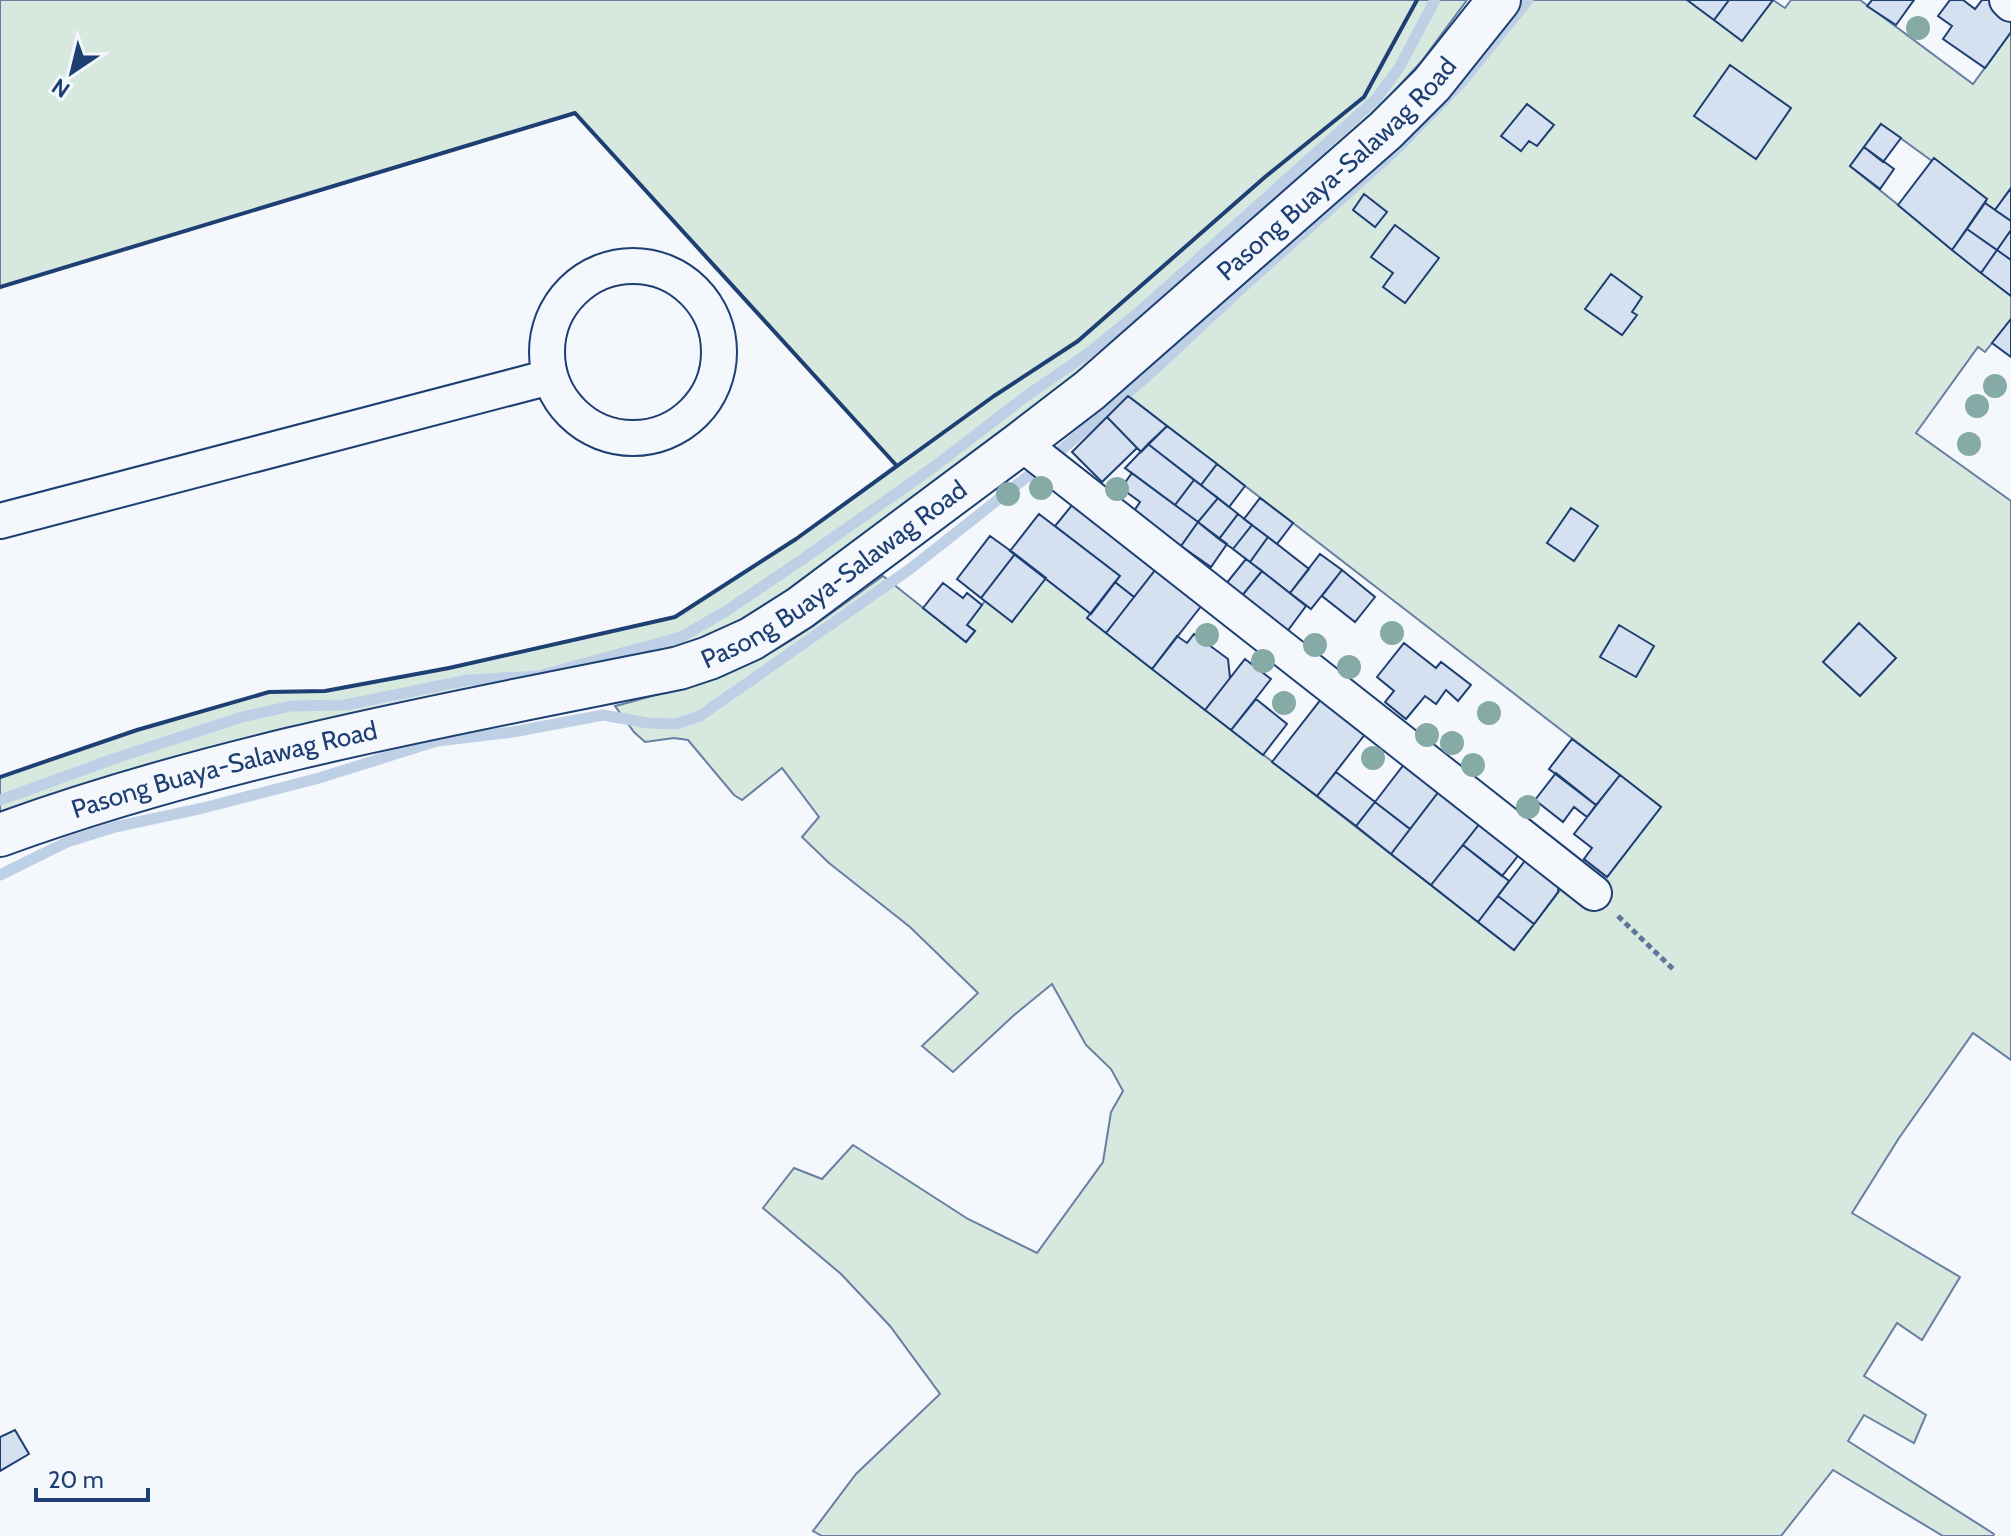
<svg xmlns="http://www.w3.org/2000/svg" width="2011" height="1536" font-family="Cabin,sans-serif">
	<rect width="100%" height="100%" fill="#f4f7fb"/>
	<path fill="#d7e8df" stroke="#687fa3" stroke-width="2" d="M 0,0 L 1467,0 L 1421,62 L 1377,110 L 1177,293 L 1008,431 L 887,516 L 755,618 L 715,642 L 0,820 L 0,777 L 137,730 L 269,692 L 325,691 L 449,668 L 675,617 L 796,539 L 896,465 L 575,114 L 0,287 Z
		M 1518,0 L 1773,0 L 1785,8 L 1791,0 L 1860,0 L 1973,84 L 2011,32 L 2011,188 L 1995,210 L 1985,203 L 1987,199 L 1934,159 L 1932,161 L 1881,124 L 1850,166 L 2011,296 L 2011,319 L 1985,352 L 1978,347 L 1916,433 L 2011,501 L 2011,1060 L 1973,1033 L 1899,1138 L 1852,1213 L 1960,1277 L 1922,1340 L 1897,1323 L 1864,1376 L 1926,1415 L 1914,1443 L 1864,1415 L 1848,1441 L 1994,1534 L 1993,1536 L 1943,1536 L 1833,1470 L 1781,1536 L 822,1536 L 813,1531 L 856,1474 L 940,1394 L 890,1326 L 841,1274 L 763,1208 L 794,1168 L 822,1179 L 853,1145 L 968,1219 L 1037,1253 L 1103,1162 L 1111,1112 L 1123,1091 L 1111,1069 L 1086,1045 L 1052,984 L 1013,1016 L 953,1072 L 922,1046 L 978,993 L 910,927 L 829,863 L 802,837 L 819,817 L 782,768 L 742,800 L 734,795 L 688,740 L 674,738 L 645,742 L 634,732 L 615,706 C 660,694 706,683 749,663 C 797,641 840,606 883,576 L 966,642 L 975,631 L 967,625 L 985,601 L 1046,578 L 1091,614 L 1088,618 L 1514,950 L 1584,859 L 1607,877 L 1661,807 L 1122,391 L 1238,284 Z"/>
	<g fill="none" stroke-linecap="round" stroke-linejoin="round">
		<path stroke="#bed0e5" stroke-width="11" d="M 0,800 L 113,759 L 242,717 L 291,706 L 345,705 L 468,680 L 538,676 L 681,637 L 726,611 L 803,559 L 935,466 L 1025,397 L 1087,354 L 1139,312 L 1376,99 L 1399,68 L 1435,0
			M 0,875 L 67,842 L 115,827 L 203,808 L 319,778 L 437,741 L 513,732 L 603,715 L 648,723 L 676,724 L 700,716 L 910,569 L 1066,446 L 1153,371 L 1244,286 L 1394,152 L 1461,83 L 1528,0"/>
	</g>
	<path fill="#d5e0f0" stroke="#1d3f73" stroke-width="2" d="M 1687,0 L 1729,0 L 1714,20 Z
		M 1729,0 L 1773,0 L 1742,41 L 1714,20 Z
		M 1872,0 L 1914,0 L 1896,25 L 1867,6 Z
		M 1950,0 L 1963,0 L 1975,9 L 1982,0 L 1993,0 L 2011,13 L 2011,32 L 1985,68 L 1943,39 L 1952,26 L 1938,16 Z
		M 1730,65 L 1791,108 L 1756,159 L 1694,116 Z
		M 1527,104 L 1554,125 L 1537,146 L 1529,141 L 1521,151 L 1501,136 Z
		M 1881,124 L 1901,138 L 1883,162 L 1864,147 Z
		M 1864,147 L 1894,169 L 1880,189 L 1850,166 Z
		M 1934,158 L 1987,199 L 1952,250 L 1898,205 Z
		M 2011,188 L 2011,221 L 1995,210 Z
		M 1364,194 L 1387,212 L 1375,227 L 1353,210 Z
		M 1985,203 L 2011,221 L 2011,230 L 1997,250 L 1967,229 Z
		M 1395,225 L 1439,258 L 1405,303 L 1383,287 L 1393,273 L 1371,257 Z
		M 1967,229 L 1997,250 L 1981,273 L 1952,250 Z
		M 2011,230 L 2011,260 L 1997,250 Z
		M 1997,250 L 2011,260 L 2011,296 L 1981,273 Z
		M 1611,274 L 1642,297 L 1632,312 L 1637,315 L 1622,335 L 1585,309 Z
		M 2011,319 L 2011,357 L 1992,343 Z
		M 1128,396 L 1167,426 L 1141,452 L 1107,417 Z
		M 1107,417 L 1137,448 L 1102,482 L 1072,452 Z
		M 1167,426 L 1217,464 L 1201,485 L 1148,444 Z
		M 1148,444 L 1194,480 L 1175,505 L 1125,468 Z
		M 1217,464 L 1245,486 L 1229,507 L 1201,485 Z
		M 1132,473 L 1198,522 L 1181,546 L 1134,511 L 1140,502 L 1121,488 Z
		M 1194,480 L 1218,498 L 1198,522 L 1175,505 Z
		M 1218,498 L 1238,514 L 1219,539 L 1198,522 Z
		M 1260,498 L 1293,523 L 1277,544 L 1244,519 Z
		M 1073,504 L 1156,569 L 1134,597 L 1115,582 L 1120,576 L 1055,526 Z
		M 1571,508 L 1598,526 L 1574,561 L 1547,543 Z
		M 1039,514 L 1120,576 L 1091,614 L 1010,551 Z
		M 1238,514 L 1252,525 L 1233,549 L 1219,539 Z
		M 1198,522 L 1227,544 L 1211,567 L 1181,546 Z
		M 1252,525 L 1268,537 L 1250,562 L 1233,549 Z
		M 990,536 L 1015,554 L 981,598 L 957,579 Z
		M 1268,537 L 1309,569 L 1290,593 L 1250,562 Z
		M 1015,554 L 1046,578 L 1012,622 L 981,598 Z
		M 1320,554 L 1342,570 L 1311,609 L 1290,593 Z
		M 1246,559 L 1262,571 L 1241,597 L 1225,585 Z
		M 1156,569 L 1202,605 L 1152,669 L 1106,633 Z
		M 1342,570 L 1375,597 L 1355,622 L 1322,596 Z
		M 1262,571 L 1306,606 L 1286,633 L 1241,597 Z
		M 1115,582 L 1134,597 L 1106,633 L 1087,618 Z
		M 943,583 L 963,598 L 967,593 L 982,605 L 967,625 L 975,631 L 966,642 L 923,608 Z
		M 1859,623 L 1896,658 L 1860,696 L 1823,662 Z
		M 1619,625 L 1654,646 L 1636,677 L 1600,657 Z
		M 1194,634 L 1228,659 L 1230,678 L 1205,710 L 1152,669 L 1177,636 L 1187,643 Z
		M 1404,643 L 1436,668 L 1441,662 L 1471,685 L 1458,701 L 1446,690 L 1436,704 L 1425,696 L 1406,719 L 1385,702 L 1394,691 L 1377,677 Z
		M 1245,659 L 1271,679 L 1231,730 L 1205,710 Z
		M 1322,698 L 1366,733 L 1317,796 L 1272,762 Z
		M 1256,699 L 1287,724 L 1263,755 L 1231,730 Z
		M 1572,739 L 1620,775 L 1596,805 L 1549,769 Z
		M 1405,763 L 1440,790 L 1410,829 L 1375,802 Z
		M 1336,772 L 1375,802 L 1356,826 L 1317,796 Z
		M 1556,773 L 1596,805 L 1587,817 L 1574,807 L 1563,822 L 1535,800 Z
		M 1620,775 L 1661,807 L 1607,877 L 1584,859 L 1592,848 L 1574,834 Z
		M 1440,790 L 1481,822 L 1431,885 L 1391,854 Z
		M 1375,802 L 1410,829 L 1391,854 L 1356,826 Z
		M 1481,822 L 1521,852 L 1502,876 L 1463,845 Z
		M 1463,845 L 1509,881 L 1478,922 L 1431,885 Z
		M 1527,858 L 1559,882 L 1558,892 L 1534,924 L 1498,896 Z
		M 1498,896 L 1534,924 L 1514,950 L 1478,922 Z
		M 15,1430 L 29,1454 L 0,1471 L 0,1437 Z"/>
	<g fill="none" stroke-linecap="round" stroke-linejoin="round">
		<defs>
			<path id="minor" d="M 2007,0 L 2011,4
				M547 352a86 86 0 1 1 172 0a86 86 0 1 1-172 0Z
				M 1021,443 L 1594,893
				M 0,521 L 550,377"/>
			<g id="tertiary">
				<path id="s1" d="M 0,835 C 219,755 451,714 679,668 L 709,658 L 751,639 L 800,608 L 1021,443 L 1090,390 L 1386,130 L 1432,84 L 1499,0"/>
			</g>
		</defs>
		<use href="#minor" stroke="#1d3f73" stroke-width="38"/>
		<use href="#tertiary" stroke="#1d3f73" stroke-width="46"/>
		<path stroke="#5e769c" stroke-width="5" stroke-dasharray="6 4" stroke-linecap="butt" d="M 1618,916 L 1674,970"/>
		<use href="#minor" stroke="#f4f7fb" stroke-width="34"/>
		<use href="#tertiary" stroke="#f4f7fb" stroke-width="42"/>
		<path stroke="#1d3f73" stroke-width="4" d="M 0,287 L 575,113 L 896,465
			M 0,777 L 137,730 L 269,692 L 325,691 L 449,668 L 675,617 L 796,539 L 994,396 L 1078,341 L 1265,177 L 1364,97 L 1417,0"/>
	</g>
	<g fill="#86aba6">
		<circle cx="1918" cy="28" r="12"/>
		<circle cx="1995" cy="386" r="12"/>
		<circle cx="1977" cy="406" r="12"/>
		<circle cx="1969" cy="444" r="12"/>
		<circle cx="1041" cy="488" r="12"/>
		<circle cx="1117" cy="489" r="12"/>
		<circle cx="1008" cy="494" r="12"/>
		<circle cx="1392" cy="633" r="12"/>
		<circle cx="1207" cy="635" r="12"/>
		<circle cx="1315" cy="645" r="12"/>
		<circle cx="1263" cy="661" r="12"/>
		<circle cx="1349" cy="667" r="12"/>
		<circle cx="1284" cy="703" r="12"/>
		<circle cx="1489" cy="713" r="12"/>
		<circle cx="1427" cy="735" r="12"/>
		<circle cx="1452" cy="743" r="12"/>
		<circle cx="1373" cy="758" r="12"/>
		<circle cx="1473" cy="765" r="12"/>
		<circle cx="1528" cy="807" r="12"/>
	</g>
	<g text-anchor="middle" stroke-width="6" stroke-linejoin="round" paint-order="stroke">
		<g font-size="26" fill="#1d3f73" stroke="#f4f7fb">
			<text dy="9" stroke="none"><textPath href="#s1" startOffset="1530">Pasong Buaya-Salawag Road</textPath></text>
			<text dy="9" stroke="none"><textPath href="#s1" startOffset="882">Pasong Buaya-Salawag Road</textPath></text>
			<text dy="9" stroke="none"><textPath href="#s1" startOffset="234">Pasong Buaya-Salawag Road</textPath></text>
		</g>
	</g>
	<g transform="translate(72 72) rotate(215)" stroke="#f4f7fb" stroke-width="6" paint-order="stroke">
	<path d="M0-6L14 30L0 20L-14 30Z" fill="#1d3f73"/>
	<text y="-12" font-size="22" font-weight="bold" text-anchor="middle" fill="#1d3f73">N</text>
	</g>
	<path d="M36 1488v12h112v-12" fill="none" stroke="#1d3f73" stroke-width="4"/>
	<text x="48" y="1488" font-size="24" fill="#1d3f73" stroke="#f4f7fb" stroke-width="6" paint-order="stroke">20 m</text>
</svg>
